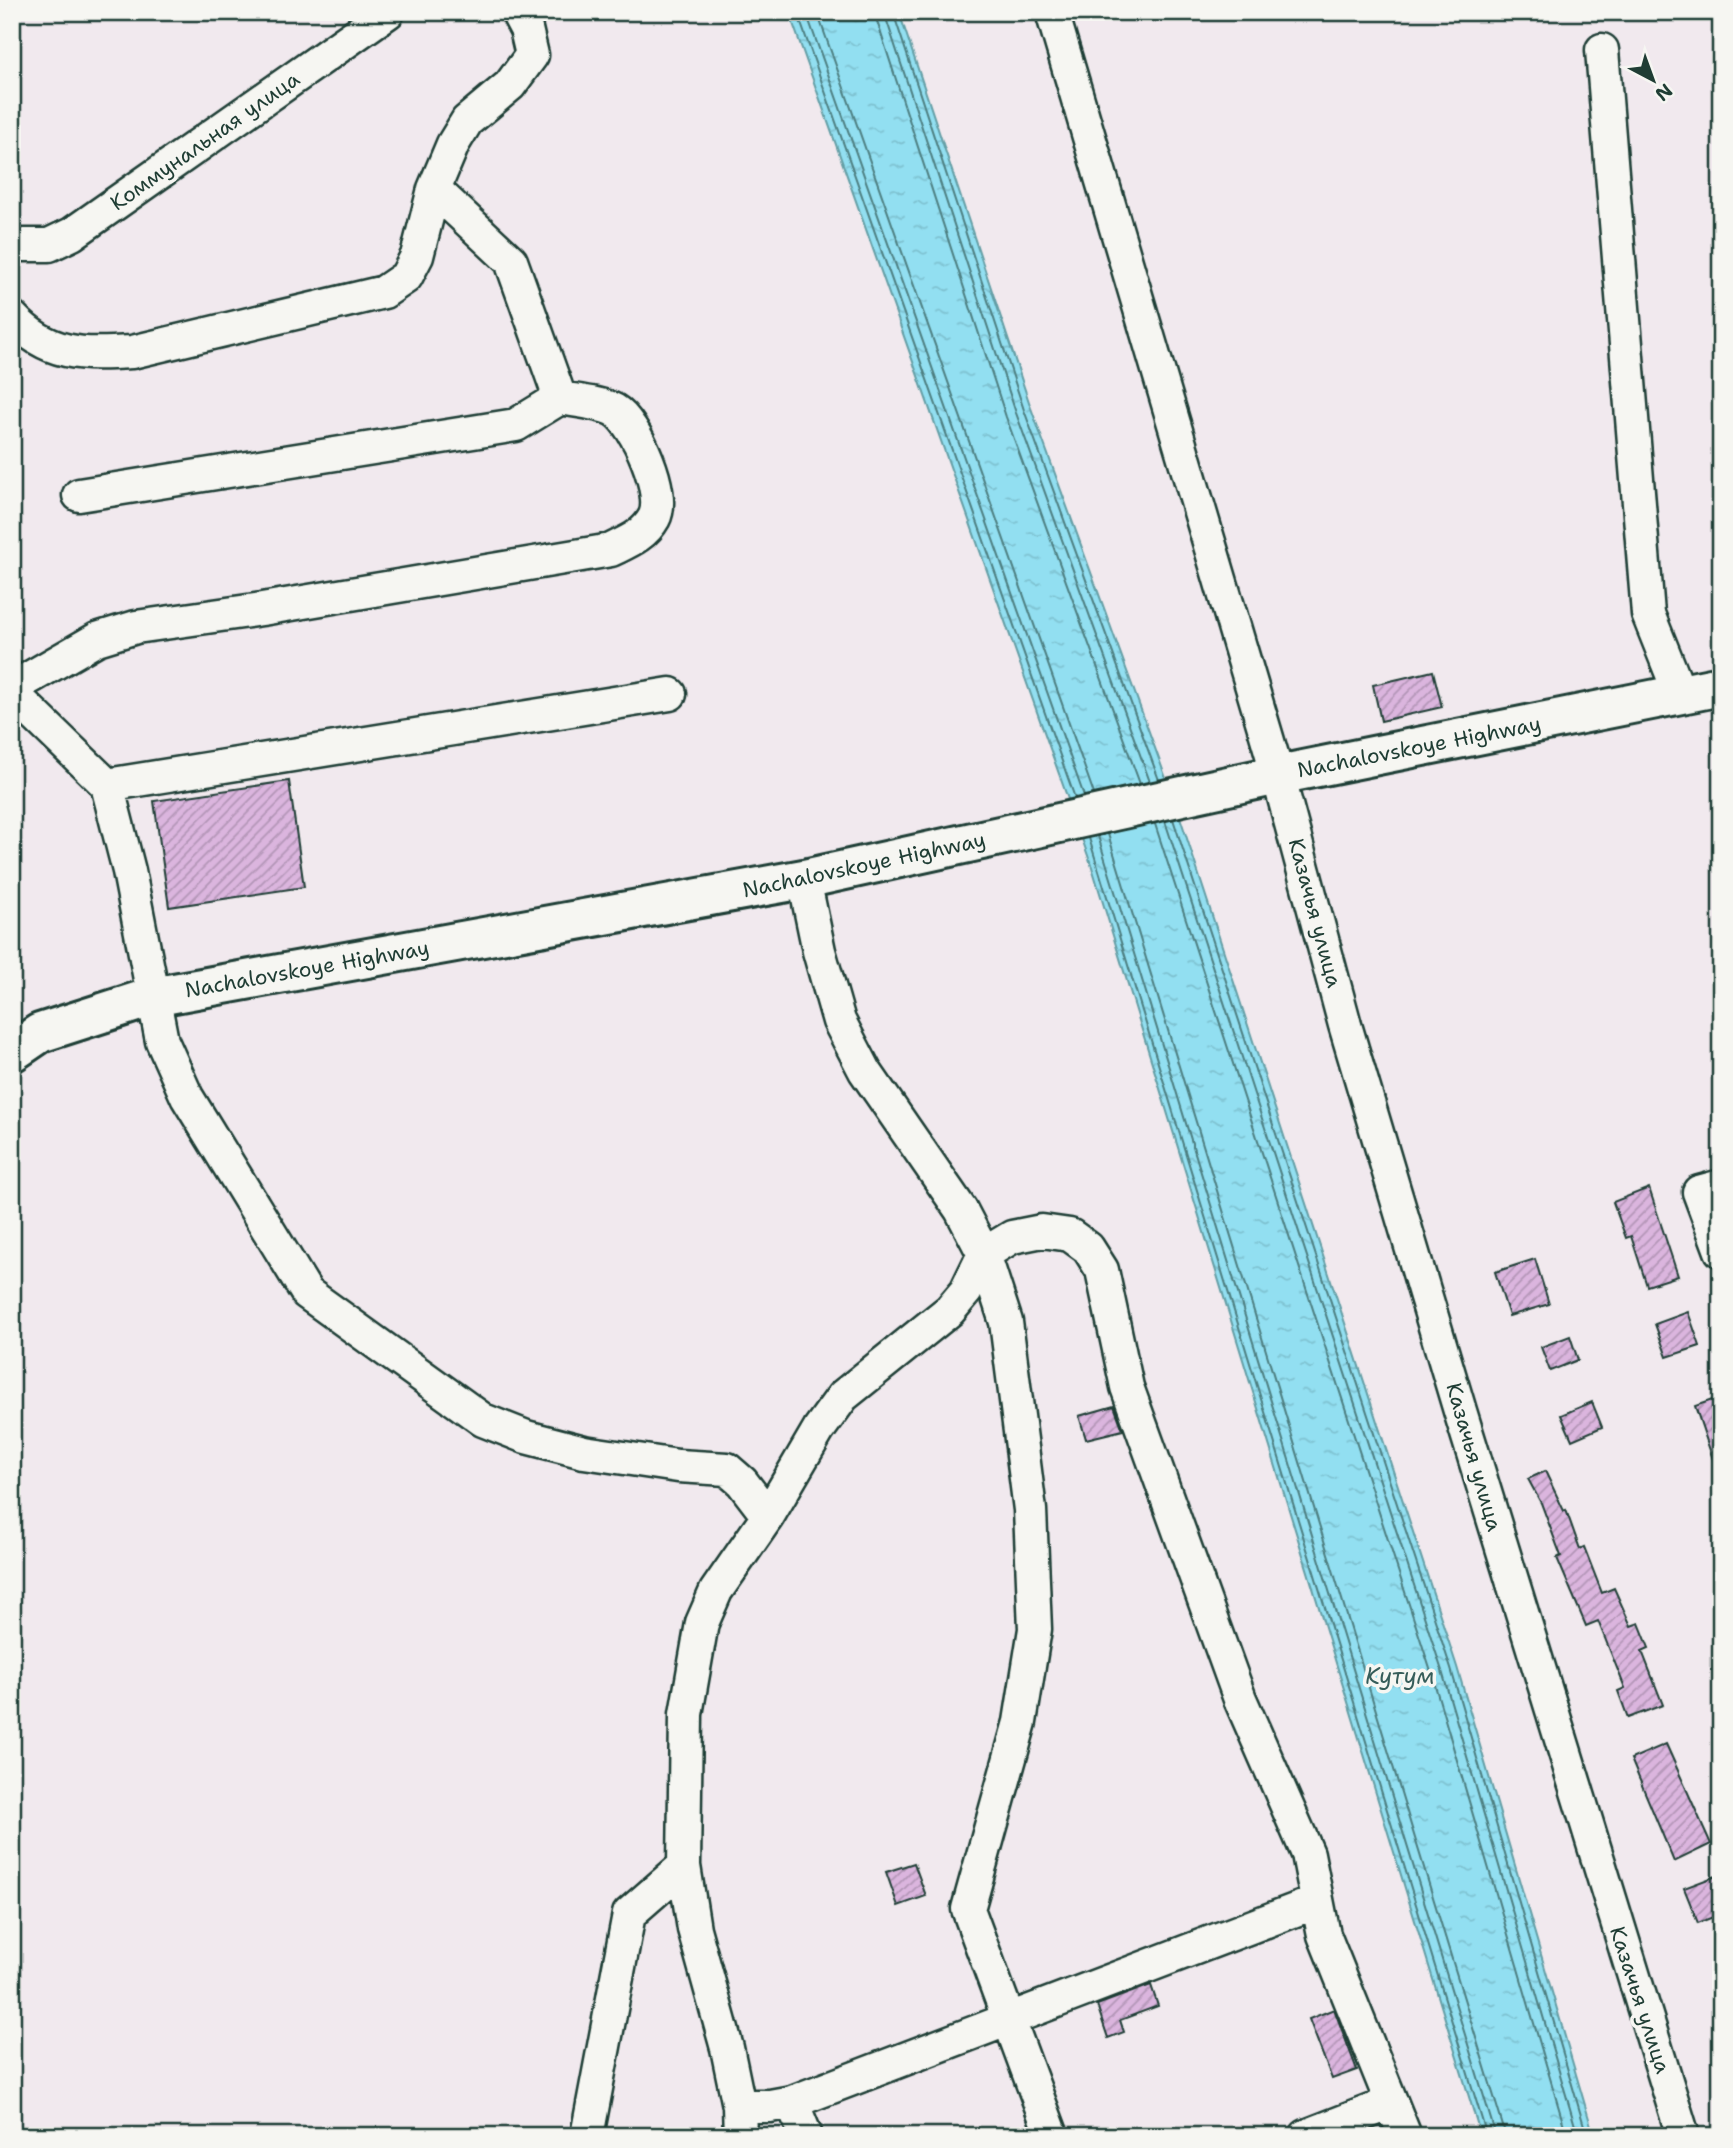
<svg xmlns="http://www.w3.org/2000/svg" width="1733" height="2148" font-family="'Shantell Sans',sans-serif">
	<defs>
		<pattern id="water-ripples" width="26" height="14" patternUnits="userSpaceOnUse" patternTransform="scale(1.75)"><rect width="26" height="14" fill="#92dff1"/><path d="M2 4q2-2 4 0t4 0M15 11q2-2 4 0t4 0" fill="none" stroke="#7dc0cf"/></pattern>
		<pattern id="building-hatch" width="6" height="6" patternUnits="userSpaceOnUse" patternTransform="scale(1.75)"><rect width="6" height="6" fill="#dbb5de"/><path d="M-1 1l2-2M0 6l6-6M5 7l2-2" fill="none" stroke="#b194b5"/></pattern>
	</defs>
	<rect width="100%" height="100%" fill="#f1e9ee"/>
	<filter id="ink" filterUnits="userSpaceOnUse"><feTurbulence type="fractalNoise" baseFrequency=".0143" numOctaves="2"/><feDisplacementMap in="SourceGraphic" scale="14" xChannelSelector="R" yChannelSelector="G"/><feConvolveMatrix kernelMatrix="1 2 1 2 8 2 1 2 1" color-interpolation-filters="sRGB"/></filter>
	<g filter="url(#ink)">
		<path fill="url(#water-ripples)" stroke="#649ea5" stroke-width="2" d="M 789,12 L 899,12 L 1031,408 L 1179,814 L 1457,1667 L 1594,2136 L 1481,2136 L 1092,867 Z"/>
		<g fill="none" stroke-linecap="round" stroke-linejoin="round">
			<path stroke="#4d7e80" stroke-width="2" d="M 797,12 L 1075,798
				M 806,12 L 1084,796
				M 817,12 L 1094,794
				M 874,12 L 1006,417 L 1140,784
				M 884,12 L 1016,413 L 1150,782
				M 893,12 L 1024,410 L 1159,780
				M 1173,819 L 1451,1669 L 1587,2136
				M 1165,821 L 1442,1671 L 1578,2136
				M 1155,824 L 1432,1675 L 1567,2136
				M 1108,834 L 1506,2136
				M 1098,836 L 1496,2136
				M 1089,838 L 1487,2136"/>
		</g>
		<path fill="url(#building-hatch)" stroke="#1f3d34" stroke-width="2" d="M 1433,671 L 1442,707 L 1381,721 L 1373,685 Z
			M 289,781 L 304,887 L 169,907 L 154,801 Z
			M 1649,1188 L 1678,1276 L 1647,1286 L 1631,1236 L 1626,1238 L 1613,1202 Z
			M 1535,1259 L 1549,1304 L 1509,1316 L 1495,1272 Z
			M 1688,1312 L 1700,1346 L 1667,1357 L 1655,1324 Z
			M 1570,1336 L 1578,1360 L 1550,1371 L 1541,1347 Z
			M 1721,1397 L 1721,1473 L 1718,1474 L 1695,1406 Z
			M 1592,1402 L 1602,1427 L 1572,1440 L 1561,1415 Z
			M 1114,1406 L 1123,1430 L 1086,1439 L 1079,1416 Z
			M 1545,1471 L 1564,1511 L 1566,1510 L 1580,1549 L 1584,1547 L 1602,1593 L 1614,1588 L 1631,1626 L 1639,1623 L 1649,1648 L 1642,1651 L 1663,1705 L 1628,1718 L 1618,1691 L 1625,1688 L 1598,1621 L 1586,1626 L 1557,1558 L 1561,1556 L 1541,1503 L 1528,1479 Z
			M 1666,1744 L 1711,1844 L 1674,1862 L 1631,1759 Z
			M 914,1863 L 926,1896 L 898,1906 L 886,1872 Z
			M 1716,1876 L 1721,1888 L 1721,1914 L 1698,1923 L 1684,1888 Z
			M 1151,1985 L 1158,2006 L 1120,2020 L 1124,2032 L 1108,2038 L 1097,2005 Z
			M 1334,2009 L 1357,2070 L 1332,2079 L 1309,2019 Z"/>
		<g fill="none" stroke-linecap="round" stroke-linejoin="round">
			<defs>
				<path id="minor" d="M 1052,12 L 1278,775 L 1345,1025 L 1460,1411 L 1683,2136
					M 1602,50 L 1648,614 L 1680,694
					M 12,245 L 49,245 L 72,234 L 388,12
					M 12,317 C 48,356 82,355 132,352 L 384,292 L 406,277 L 417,256 L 434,189 L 453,144 L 467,121 L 510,85 L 532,55 L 526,29 L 517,12
					M 79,495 L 516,425 L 560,398
					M 12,688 L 97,639 L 136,627 L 262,609 L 611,550 C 627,542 644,536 654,518 C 667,494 636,423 614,410 C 600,403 576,401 560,398 L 511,261 L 434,189
					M 12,693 L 107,785 L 129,871 L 162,1041 L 187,1097 L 307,1293 L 483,1420 L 526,1437 L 584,1452 L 678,1466 L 727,1469 L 742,1482 L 768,1516
					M 107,785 L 670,694
					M 804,879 L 819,951 L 839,1021 L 865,1071 L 961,1210 L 984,1254 L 1006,1322 L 1030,1510 L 1035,1629 L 1020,1722 L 968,1909 L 1052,2136
					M 1721,1186 L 1699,1192 L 1721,1251
					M 792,2102 L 806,2136
					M 739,2106 L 770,2106 L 792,2102 L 1316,1902
					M 587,2136 L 629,1914 L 684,1866
					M 740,2136 L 739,2106 L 727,2048 L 694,1929 L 684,1866 L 686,1714 L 702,1623 L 716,1591 L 768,1516 L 819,1429 L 843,1396 L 950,1310 L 966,1291 L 984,1254 L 1012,1237 L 1042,1231 L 1070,1235 L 1088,1248 L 1102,1270 L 1127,1387 L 1240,1699 L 1308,1854 L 1324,1935 L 1405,2136
					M 1306,2136 L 1391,2103"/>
				<path id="major" d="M 12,1052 L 40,1033 L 152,997 L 804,879 L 1278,775 L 1721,686"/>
			</defs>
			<use href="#minor" stroke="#1f3d34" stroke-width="37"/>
			<use href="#major" stroke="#1f3d34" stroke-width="44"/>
			<use href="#minor" stroke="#f6f6f2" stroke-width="32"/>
			<use href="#major" stroke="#f6f6f2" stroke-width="38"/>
		</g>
	</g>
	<g text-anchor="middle" stroke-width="7" stroke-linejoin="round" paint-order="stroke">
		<g font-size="21" fill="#1f3d34" stroke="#f6f6f2">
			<text transform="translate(205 141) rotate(-35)" y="7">Коммунальная улица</text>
			<text transform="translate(1419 747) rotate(-11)" y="7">Nachalovskoye Highway</text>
			<text transform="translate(864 865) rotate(-12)" y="7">Nachalovskoye Highway</text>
			<text transform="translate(1315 913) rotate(75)" y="7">Казачья улица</text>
			<text transform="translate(307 969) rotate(-10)" y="7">Nachalovskoye Highway</text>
			<text transform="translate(1474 1457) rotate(74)" y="7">Казачья улица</text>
			<text transform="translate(1640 2000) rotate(72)" y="7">Казачья улица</text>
		</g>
		<g font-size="23" font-style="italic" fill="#365d5a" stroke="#f6f6f2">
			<text x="1400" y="1684">Кутум</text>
		</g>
	</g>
	<rect width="1733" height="2148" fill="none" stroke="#f6f6f2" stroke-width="42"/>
	<rect x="21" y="21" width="1691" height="2106" fill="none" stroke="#1f3d34" stroke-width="2.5" filter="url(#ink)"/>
	<g transform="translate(1653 80) rotate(139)" stroke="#f6f6f2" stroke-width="5" paint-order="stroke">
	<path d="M0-5L12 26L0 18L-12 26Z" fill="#1f3d34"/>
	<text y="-10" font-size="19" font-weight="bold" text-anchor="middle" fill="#1f3d34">N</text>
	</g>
</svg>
